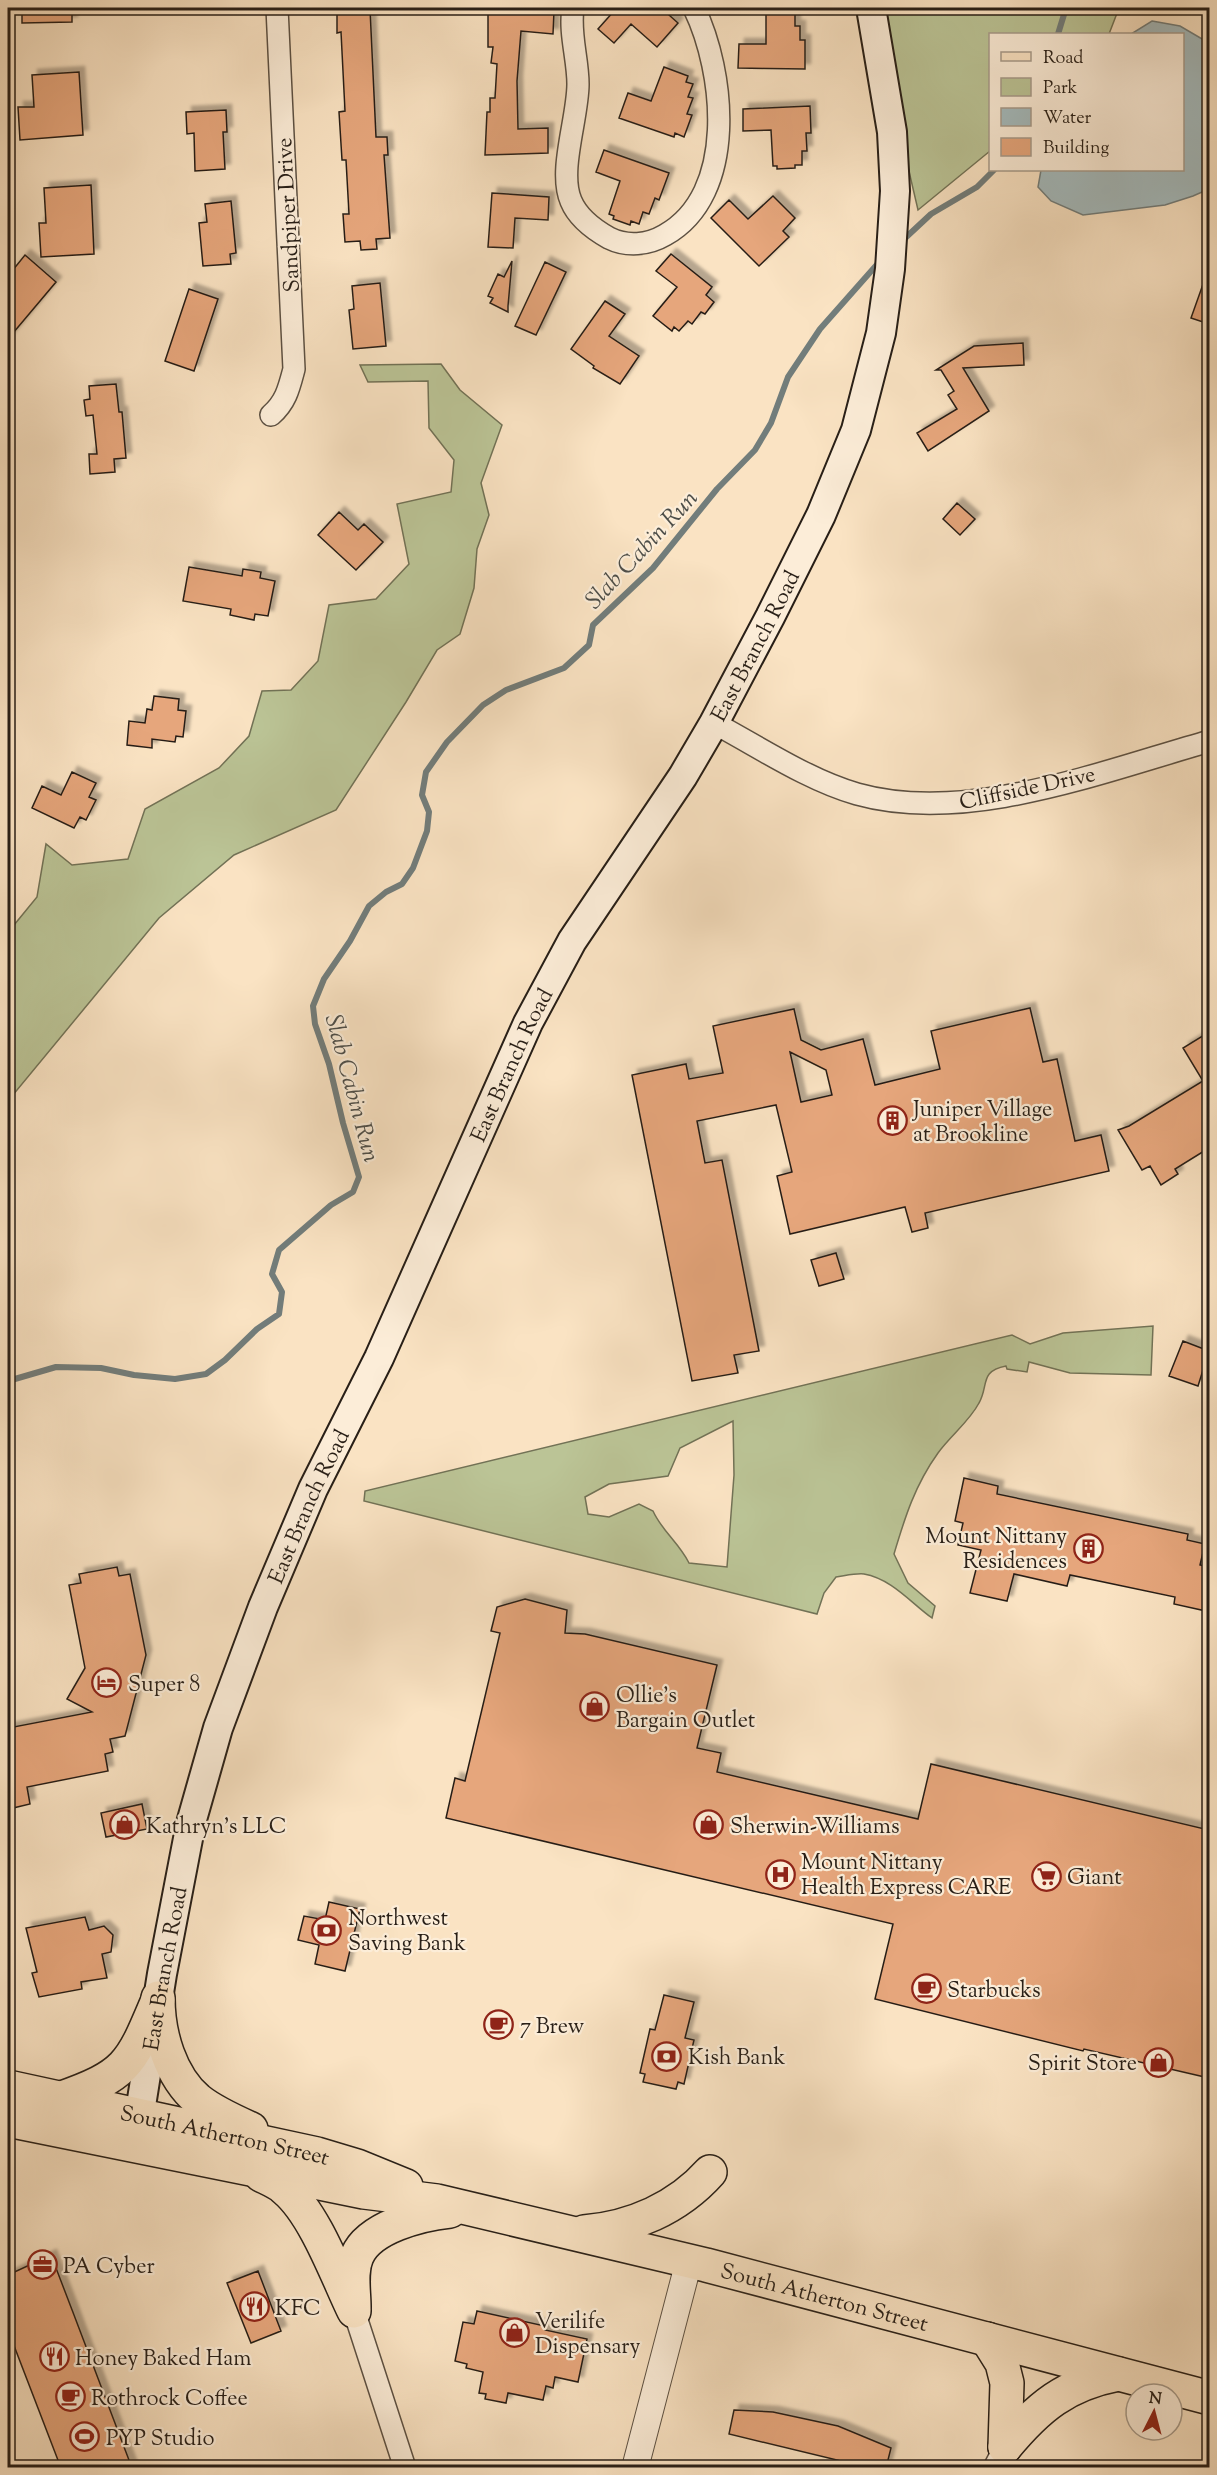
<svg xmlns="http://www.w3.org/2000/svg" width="1217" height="2475" font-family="'Sorts Mill Goudy',serif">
	<defs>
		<filter id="shadow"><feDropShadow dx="5.5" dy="-5.5" stdDeviation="1.5" flood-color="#0004"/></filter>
	</defs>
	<rect width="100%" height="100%" fill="#fae3c3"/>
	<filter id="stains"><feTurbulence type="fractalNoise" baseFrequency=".00333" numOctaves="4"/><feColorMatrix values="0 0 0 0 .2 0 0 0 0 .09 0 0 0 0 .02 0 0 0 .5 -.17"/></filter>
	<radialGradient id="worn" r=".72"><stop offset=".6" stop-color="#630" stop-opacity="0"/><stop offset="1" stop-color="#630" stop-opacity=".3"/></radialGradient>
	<path fill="#bbc496" stroke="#727256" stroke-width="1.5" fill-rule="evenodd" d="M 871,8 L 1119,8 L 1109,34 L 990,34 L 990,151 L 918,210 Z
		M 441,364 L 460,390 L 502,425 L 481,483 L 489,515 L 477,549 L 474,588 L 460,634 L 437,650 L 406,702 L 336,810 L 234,855 L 159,918 L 8,1101 L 8,927 L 14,925 L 37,897 L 46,844 L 72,865 L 128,859 L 145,809 L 219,768 L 249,736 L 262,691 L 291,690 L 318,661 L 329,605 L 376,599 L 409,564 L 397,504 L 451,492 L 454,460 L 429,428 L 428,381 L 368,382 L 360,365 Z
		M 1153,1326 L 1151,1375 L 1070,1373 L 1029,1362 L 1027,1372 L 1007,1369 L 1006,1366 C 979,1371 989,1386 979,1403 C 969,1422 950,1436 938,1453 C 915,1485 905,1517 894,1554 L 908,1583 L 935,1606 L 932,1618 C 911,1603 892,1579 864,1574 C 856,1573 844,1576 836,1577 L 824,1593 L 817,1614 L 364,1501 L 365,1491 L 1012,1335 L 1030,1344 L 1063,1333 ZM 733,1421 L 734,1475 L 727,1567 L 689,1563 C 679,1543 662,1531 653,1511 L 639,1504 L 609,1517 L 588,1514 L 585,1497 L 609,1484 L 668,1476 L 680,1448 Z"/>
	<path fill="#a4bbbe" stroke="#727d7b" stroke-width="1.5" d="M 1152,21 L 1180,26 L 1209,43 L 1209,189 L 1193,196 L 1165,205 L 1083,215 L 1051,201 L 1038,187 L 1041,170 L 1182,170 L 1182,34 L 1131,34 Z"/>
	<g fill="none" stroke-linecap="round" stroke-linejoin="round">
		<path stroke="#727d7b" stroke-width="6" d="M 1058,34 L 1066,8
			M 902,241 L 931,214 L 977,187 L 994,170
			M 8,1381 L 56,1367 L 101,1368 L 134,1375 L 175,1379 L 206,1374 L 225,1360 L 257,1329 L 279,1314 L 282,1292 L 272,1274 L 279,1250 L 331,1205 L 353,1192 L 359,1177 L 343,1123 L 329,1064 L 315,1024 L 313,1006 L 324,979 L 350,941 L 369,906 L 386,892 L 402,884 L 413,868 L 427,831 L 429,812 L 422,795 L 426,772 L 447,742 L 483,705 L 506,690 L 564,668 L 589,645 L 593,625 L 653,568 L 717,489 L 755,450 L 771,423 L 788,377 L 820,329 L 881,260"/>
	</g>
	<path fill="#e6a67c" stroke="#281f17" stroke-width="1.5" fill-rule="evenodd" filter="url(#shadow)" d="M 22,8 L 72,8 L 72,22 L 22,23 Z
		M 488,8 L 554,11 L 553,34 L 521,31 L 517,81 L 518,129 L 548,128 L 548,153 L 485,155 L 487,112 L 490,112 L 490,98 L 495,98 L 497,64 L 491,63 L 493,47 L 488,47 Z
		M 612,8 L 676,8 L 669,15 L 678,23 L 657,47 L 631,24 L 614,43 L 598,29 L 615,10 Z
		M 370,9 L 376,137 L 387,137 L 388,155 L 384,155 L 390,238 L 376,239 L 377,249 L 361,250 L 360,241 L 345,242 L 343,214 L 349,214 L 346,160 L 342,160 L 339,112 L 345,111 L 341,32 L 337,33 L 337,10 Z
		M 766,11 L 795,11 L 795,26 L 800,26 L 800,40 L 805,40 L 805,69 L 738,68 L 739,44 L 766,44 Z
		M 664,67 L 688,76 L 686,82 L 693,84 L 688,97 L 693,98 L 687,114 L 692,115 L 684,137 L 675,133 L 674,137 L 619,118 L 628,93 L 651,101 Z
		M 79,72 L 83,135 L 20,140 L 18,107 L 34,107 L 32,75 Z
		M 810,106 L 811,133 L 806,133 L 807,151 L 802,151 L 802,165 L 795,165 L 795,168 L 777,169 L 777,166 L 773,166 L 771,130 L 743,131 L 743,109 Z
		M 226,110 L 227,132 L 223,132 L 225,169 L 195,171 L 194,133 L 187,134 L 186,112 Z
		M 604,150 L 669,173 L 659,200 L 655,198 L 649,214 L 643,212 L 639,224 L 631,221 L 630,225 L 613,219 L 614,216 L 609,214 L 620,181 L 596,172 Z
		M 91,185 L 94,254 L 41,257 L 39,223 L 46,223 L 44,188 Z
		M 492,193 L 549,197 L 548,220 L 515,218 L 513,248 L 488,247 Z
		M 773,196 L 795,218 L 783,231 L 789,237 L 759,266 L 711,218 L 729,200 L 748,219 Z
		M 231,201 L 236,253 L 230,254 L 231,264 L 203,266 L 199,223 L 207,222 L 205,204 Z
		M 671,254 L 712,287 L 706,295 L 714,302 L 705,314 L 701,312 L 692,324 L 688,321 L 679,331 L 674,327 L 672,331 L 653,316 L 677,287 L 656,271 Z
		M 25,255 L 56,282 L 8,339 L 8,276 Z
		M 512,261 L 508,306 L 508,312 L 490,303 L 493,298 L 488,296 L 498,274 L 504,277 Z
		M 545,262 L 566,272 L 536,335 L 515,326 Z
		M 1207,273 L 1209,273 L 1209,324 L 1191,318 Z
		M 380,283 L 386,346 L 353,349 L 349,310 L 354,309 L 352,286 Z
		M 189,289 L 218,299 L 194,371 L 165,361 Z
		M 605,301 L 625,314 L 609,336 L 639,356 L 620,384 L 593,368 L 594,366 L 571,349 Z
		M 1023,343 L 1024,365 L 963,368 L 989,411 L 928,451 L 917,433 L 957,409 L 948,395 L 954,391 L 941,370 L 936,370 L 974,346 Z
		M 116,384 L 119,412 L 122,412 L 126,458 L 114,459 L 115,472 L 90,474 L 89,454 L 97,454 L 93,415 L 86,416 L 84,400 L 90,399 L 89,386 Z
		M 957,503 L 975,519 L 960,535 L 943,519 Z
		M 339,512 L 358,530 L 364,524 L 383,542 L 356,570 L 318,535 Z
		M 189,567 L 242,576 L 243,569 L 261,572 L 260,578 L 275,581 L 268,616 L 255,614 L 254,620 L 230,615 L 231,609 L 183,601 Z
		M 154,696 L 179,699 L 178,710 L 186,711 L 183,737 L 176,736 L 175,742 L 152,739 L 152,748 L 127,745 L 129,721 L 145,723 L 147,709 L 152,710 Z
		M 72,772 L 96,783 L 89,797 L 96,800 L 86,820 L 80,817 L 74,828 L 32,808 L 42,786 L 61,795 Z
		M 1030,1008 L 1043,1062 L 1057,1059 L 1075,1141 L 1101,1135 L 1109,1171 L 925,1213 L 928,1228 L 912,1232 L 905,1207 L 790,1234 L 777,1176 L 792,1172 L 776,1105 L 697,1121 L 705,1163 L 722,1160 L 759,1351 L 734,1355 L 738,1373 L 692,1381 L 632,1075 L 686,1064 L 689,1079 L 723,1073 L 713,1026 L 794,1009 L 801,1040 L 821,1050 L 863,1039 L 875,1085 L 940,1069 L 931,1031 ZM 790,1052 L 826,1070 L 832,1095 L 801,1102 Z
		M 1209,1032 L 1209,1148 L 1175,1169 L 1178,1174 L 1161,1185 L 1150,1166 L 1142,1170 L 1118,1130 L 1129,1126 L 1203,1081 L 1183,1048 Z
		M 836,1253 L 844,1279 L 819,1286 L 811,1260 Z
		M 1183,1341 L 1209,1351 L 1198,1386 L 1169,1376 Z
		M 964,1478 L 998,1486 L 997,1494 L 1188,1534 L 1187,1540 L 1205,1544 L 1200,1565 L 1209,1567 L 1206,1591 L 1209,1591 L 1209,1595 L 1206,1611 L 1174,1604 L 1175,1597 L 1070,1575 L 1067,1586 L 1014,1574 L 1007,1601 L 970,1593 L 981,1550 L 958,1545 L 963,1523 L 955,1521 Z
		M 117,1567 L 119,1576 L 130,1574 L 146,1655 L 125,1736 L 110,1739 L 113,1752 L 105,1754 L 108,1771 L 27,1787 L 30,1804 L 13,1808 L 9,1791 L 8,1791 L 8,1728 L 92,1712 L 67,1699 L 85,1668 L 69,1585 L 81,1583 L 79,1574 Z
		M 525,1599 L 567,1610 L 565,1633 L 585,1634 L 717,1665 L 697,1748 L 721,1753 L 717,1772 L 918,1819 L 931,1764 L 1209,1830 L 1209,1939 L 1203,1967 L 1209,1968 L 1209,2078 L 1084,2049 L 1083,2051 L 875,1999 L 893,1924 L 446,1818 L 455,1778 L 465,1781 L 500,1633 L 491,1631 L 497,1607 Z
		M 142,1804 L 147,1829 L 106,1837 L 101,1813 Z
		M 329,1902 L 360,1909 L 345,1971 L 315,1964 L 319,1945 L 298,1940 L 304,1916 L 325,1920 Z
		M 85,1917 L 89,1930 L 104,1926 L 113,1935 L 111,1952 L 102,1954 L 107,1978 L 81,1982 L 82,1989 L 39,1997 L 32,1973 L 37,1972 L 26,1928 Z
		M 664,1995 L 694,2002 L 685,2038 L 694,2040 L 684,2084 L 678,2082 L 676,2089 L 643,2082 L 645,2074 L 640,2073 L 650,2029 L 655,2030 Z
		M 51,2255 L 74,2315 L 132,2468 L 61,2468 L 8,2330 L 8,2275 Z
		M 258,2271 L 281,2331 L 251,2343 L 227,2283 Z
		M 477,2311 L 545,2326 L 545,2330 L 587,2339 L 578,2382 L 555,2377 L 553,2388 L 546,2386 L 543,2400 L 508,2393 L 506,2403 L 485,2399 L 486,2394 L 479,2393 L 483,2372 L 466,2368 L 467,2364 L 455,2361 L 463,2322 L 474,2324 Z
		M 734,2410 L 773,2412 L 838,2426 L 891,2448 L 886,2468 L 870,2468 L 729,2434 Z"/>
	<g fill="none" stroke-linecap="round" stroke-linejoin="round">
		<defs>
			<path id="minor" d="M 573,8 C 569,33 578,59 578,84 C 578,118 558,171 571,201 C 578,218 593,229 609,238 C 627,247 648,245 665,235 C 738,194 725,72 694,8
				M 271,415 C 286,402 289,388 294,369 L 277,8
				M 714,723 C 759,747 808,780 857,794 C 967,825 1103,771 1210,741
				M 354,2311 L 405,2468
				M 994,2468 L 1005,2447"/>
			<path id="tertiary" d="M 635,2468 L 689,2261"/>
			<g id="secondary">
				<path id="s1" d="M 136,2137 L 162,1974 L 191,1823 L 218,1728 L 263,1607 L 313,1489 L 379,1358 L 528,1023 L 572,941 L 683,776 L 714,723 L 770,617 L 821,515 L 856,430 L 881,333 L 890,269 L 895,191 L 892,132 L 871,8"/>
			</g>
			<g id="primary">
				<path d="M 158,1998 C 158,2034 170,2076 198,2100 C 213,2112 233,2121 251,2129"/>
				<path id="s2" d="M 8,2087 L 317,2154 L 357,2166 L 406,2186"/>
				<path d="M 59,2099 C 128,2075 131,2064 158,2000"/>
				<path id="s3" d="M 8,2120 L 364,2192 L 437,2201 L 706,2265 L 1210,2398"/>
				<path d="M 261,2175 C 269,2179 279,2183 285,2189 C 315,2214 337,2276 354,2311"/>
				<path d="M 584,2232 C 632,2228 678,2208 710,2172"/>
				<path d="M 354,2307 C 354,2291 350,2272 357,2256 C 369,2227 421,2214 450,2211"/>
				<path d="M 987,2339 L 1002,2363 L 1007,2383 L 1005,2447"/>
				<path d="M 1005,2447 C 1038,2407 1066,2384 1118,2374"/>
			</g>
		</defs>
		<use href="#minor" stroke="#5c5042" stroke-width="24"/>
		<use href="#tertiary" stroke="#5c5042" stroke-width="28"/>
		<use href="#secondary" stroke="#281f17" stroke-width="32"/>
		<use href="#primary" stroke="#281f17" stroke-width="36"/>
		<use href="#minor" stroke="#fcedd8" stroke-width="21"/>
		<use href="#tertiary" stroke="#fcedd8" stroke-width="26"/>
		<use href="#secondary" stroke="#fcedd8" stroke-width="28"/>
		<use href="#primary" stroke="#fae3c3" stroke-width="33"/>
	</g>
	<defs>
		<symbol id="building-ring" viewBox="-11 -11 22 22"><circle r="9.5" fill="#fcedd8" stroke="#8f2418" stroke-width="1.5"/><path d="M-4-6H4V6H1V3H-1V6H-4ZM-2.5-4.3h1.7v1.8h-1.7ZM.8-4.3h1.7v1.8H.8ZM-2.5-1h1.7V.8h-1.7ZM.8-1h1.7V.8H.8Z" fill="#8f2418"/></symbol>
		<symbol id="hotel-ring" viewBox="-11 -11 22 22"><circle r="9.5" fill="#fcedd8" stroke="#8f2418" stroke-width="1.5"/><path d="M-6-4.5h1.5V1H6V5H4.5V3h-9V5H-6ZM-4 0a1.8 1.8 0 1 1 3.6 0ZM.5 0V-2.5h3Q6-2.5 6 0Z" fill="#8f2418"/></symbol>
		<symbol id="shop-ring" viewBox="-11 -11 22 22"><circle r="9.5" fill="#fcedd8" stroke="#8f2418" stroke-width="1.5"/><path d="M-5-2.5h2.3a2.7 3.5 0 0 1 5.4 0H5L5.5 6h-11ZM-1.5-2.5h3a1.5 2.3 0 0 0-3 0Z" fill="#8f2418"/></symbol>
		<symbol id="hospital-ring" viewBox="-11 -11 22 22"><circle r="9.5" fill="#fcedd8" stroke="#8f2418" stroke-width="1.5"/><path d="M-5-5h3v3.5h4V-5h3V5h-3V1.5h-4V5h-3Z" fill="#8f2418"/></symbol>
		<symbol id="supermarket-ring" viewBox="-11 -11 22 22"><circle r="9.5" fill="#fcedd8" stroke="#8f2418" stroke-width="1.5"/><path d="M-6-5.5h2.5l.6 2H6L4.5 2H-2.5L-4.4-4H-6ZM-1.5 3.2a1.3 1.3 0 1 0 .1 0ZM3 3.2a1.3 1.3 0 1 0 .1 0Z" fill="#8f2418"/></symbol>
		<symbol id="bank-ring" viewBox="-11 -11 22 22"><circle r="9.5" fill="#fcedd8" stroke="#8f2418" stroke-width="1.5"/><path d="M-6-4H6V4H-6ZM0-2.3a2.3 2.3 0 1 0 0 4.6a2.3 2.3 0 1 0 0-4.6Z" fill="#8f2418"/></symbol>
		<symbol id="cafe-ring" viewBox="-11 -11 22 22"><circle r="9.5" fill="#fcedd8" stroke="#8f2418" stroke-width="1.5"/><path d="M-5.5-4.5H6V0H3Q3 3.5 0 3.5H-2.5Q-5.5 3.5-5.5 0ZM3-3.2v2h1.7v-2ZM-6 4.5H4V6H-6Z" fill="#8f2418"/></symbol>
		<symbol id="office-ring" viewBox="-11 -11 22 22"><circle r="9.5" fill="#fcedd8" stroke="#8f2418" stroke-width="1.5"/><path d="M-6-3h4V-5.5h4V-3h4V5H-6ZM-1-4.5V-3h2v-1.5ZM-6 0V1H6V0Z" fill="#8f2418"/></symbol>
		<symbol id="restaurant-ring" viewBox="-11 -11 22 22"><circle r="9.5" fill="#fcedd8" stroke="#8f2418" stroke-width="1.5"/><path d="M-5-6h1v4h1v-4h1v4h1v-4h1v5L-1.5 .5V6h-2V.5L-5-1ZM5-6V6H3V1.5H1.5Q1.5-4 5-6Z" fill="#8f2418"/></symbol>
		<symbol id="stadium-ring" viewBox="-11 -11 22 22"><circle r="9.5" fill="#fcedd8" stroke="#8f2418" stroke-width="1.5"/><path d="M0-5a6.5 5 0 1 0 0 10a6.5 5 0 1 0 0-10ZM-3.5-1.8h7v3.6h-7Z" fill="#8f2418"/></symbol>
	</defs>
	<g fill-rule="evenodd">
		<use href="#building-ring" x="876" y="1104" width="33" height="33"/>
		<use href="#building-ring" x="1072" y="1532" width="33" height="33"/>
		<use href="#hotel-ring" x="90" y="1666" width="33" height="33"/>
		<use href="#shop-ring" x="578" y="1690" width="33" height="33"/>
		<use href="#shop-ring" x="108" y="1808" width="33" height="33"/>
		<use href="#shop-ring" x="692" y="1808" width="33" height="33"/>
		<use href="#hospital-ring" x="764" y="1858" width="33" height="33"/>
		<use href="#supermarket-ring" x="1030" y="1860" width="33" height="33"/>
		<use href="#bank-ring" x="310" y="1914" width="33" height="33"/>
		<use href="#cafe-ring" x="910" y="1972" width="33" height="33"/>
		<use href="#cafe-ring" x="482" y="2008" width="33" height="33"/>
		<use href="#bank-ring" x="650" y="2040" width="33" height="33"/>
		<use href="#shop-ring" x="1142" y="2046" width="33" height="33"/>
		<use href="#office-ring" x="26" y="2248" width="33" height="33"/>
		<use href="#restaurant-ring" x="238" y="2290" width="33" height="33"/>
		<use href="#shop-ring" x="498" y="2316" width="33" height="33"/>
		<use href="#restaurant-ring" x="38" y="2340" width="33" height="33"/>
		<use href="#cafe-ring" x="54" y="2380" width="33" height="33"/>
		<use href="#stadium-ring" x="68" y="2420" width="33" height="33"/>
	</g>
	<g text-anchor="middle" stroke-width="4.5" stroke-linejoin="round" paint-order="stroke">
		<g font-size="22" fill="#281f17" stroke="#fcedd8">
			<text transform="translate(287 215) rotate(-93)" y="8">Sandpiper Drive</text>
			<text dy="8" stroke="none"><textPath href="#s1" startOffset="1629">East Branch Road</textPath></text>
			<text transform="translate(1027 787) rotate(-12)" y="8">Cliffside Drive</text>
			<text dy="8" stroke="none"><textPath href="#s1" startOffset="1143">East Branch Road</textPath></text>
			<text dy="8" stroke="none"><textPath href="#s1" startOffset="657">East Branch Road</textPath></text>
			<text dy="8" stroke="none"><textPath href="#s1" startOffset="171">East Branch Road</textPath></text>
			<text dy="8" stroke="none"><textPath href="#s2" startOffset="222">South Atherton Street</textPath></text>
			<text dy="8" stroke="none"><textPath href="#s3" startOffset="836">South Atherton Street</textPath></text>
		</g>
		<g font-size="22" fill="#281f17" stroke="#fcedd8" text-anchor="start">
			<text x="913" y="1116">Juniper Village<tspan x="913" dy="25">at Brookline</tspan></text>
			<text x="1067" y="1543" text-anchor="end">Mount Nittany<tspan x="1067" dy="25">Residences</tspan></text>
			<text x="128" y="1691">Super 8</text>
			<text x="616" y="1702">Ollie's<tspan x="616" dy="25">Bargain Outlet</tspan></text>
			<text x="146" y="1833">Kathryn's LLC</text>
			<text x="730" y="1833">Sherwin-Williams</text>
			<text x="801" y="1869">Mount Nittany<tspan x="801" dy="25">Health Express CARE</tspan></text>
			<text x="1067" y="1884">Giant</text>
			<text x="348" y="1925">Northwest<tspan x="348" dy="25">Saving Bank</tspan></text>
			<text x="947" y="1997">Starbucks</text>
			<text x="520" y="2033">7 Brew</text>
			<text x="688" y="2064">Kish Bank</text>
			<text x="1137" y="2070" text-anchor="end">Spirit Store</text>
			<text x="63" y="2273">PA Cyber</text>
			<text x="275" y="2315">KFC</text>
			<text x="535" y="2328">Verilife<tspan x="535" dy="25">Dispensary</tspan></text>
			<text x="75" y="2365">Honey Baked Ham</text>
			<text x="91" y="2405">Rothrock Coffee</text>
			<text x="106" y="2445">PYP Studio</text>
		</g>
		<g font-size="24" font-style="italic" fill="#4d4e49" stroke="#fcedd8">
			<text transform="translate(641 549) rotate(-47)" y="8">Slab Cabin Run</text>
			<text transform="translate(353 1088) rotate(75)" y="8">Slab Cabin Run</text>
		</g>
	</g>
	<rect width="1217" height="2475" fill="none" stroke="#fae3c3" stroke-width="30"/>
	<rect x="9" y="9" width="1199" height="2457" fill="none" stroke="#281f17" stroke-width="3"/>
	<rect x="15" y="15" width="1187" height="2445" fill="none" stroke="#281f17" stroke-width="1.5"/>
	<rect x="989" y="33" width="195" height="138" fill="#fcedd8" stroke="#a79b8b" stroke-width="1.5"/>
	<rect x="1001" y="52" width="30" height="9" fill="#fae3c3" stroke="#a79b8b" stroke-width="1.5"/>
	<text x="1043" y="63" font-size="18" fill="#281f17">Road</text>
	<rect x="1001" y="78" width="30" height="18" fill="#bbc496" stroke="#a79b8b" stroke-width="1.5"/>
	<text x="1043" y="93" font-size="18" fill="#281f17">Park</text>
	<rect x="1001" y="108" width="30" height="18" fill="#a4bbbe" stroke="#a79b8b" stroke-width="1.5"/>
	<text x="1043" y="123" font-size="18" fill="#281f17">Water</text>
	<rect x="1001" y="138" width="30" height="18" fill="#e6a67c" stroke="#a79b8b" stroke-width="1.5"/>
	<text x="1043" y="153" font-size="18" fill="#281f17">Building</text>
	<g transform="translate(1154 2412) rotate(6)"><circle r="28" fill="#fcedd8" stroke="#a79b8b" stroke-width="1.5"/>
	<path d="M0-4.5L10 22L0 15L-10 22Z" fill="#8f2418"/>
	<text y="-9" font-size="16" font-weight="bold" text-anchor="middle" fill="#281f17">N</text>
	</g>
	<rect width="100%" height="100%" filter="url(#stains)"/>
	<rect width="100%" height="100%" fill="url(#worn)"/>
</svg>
